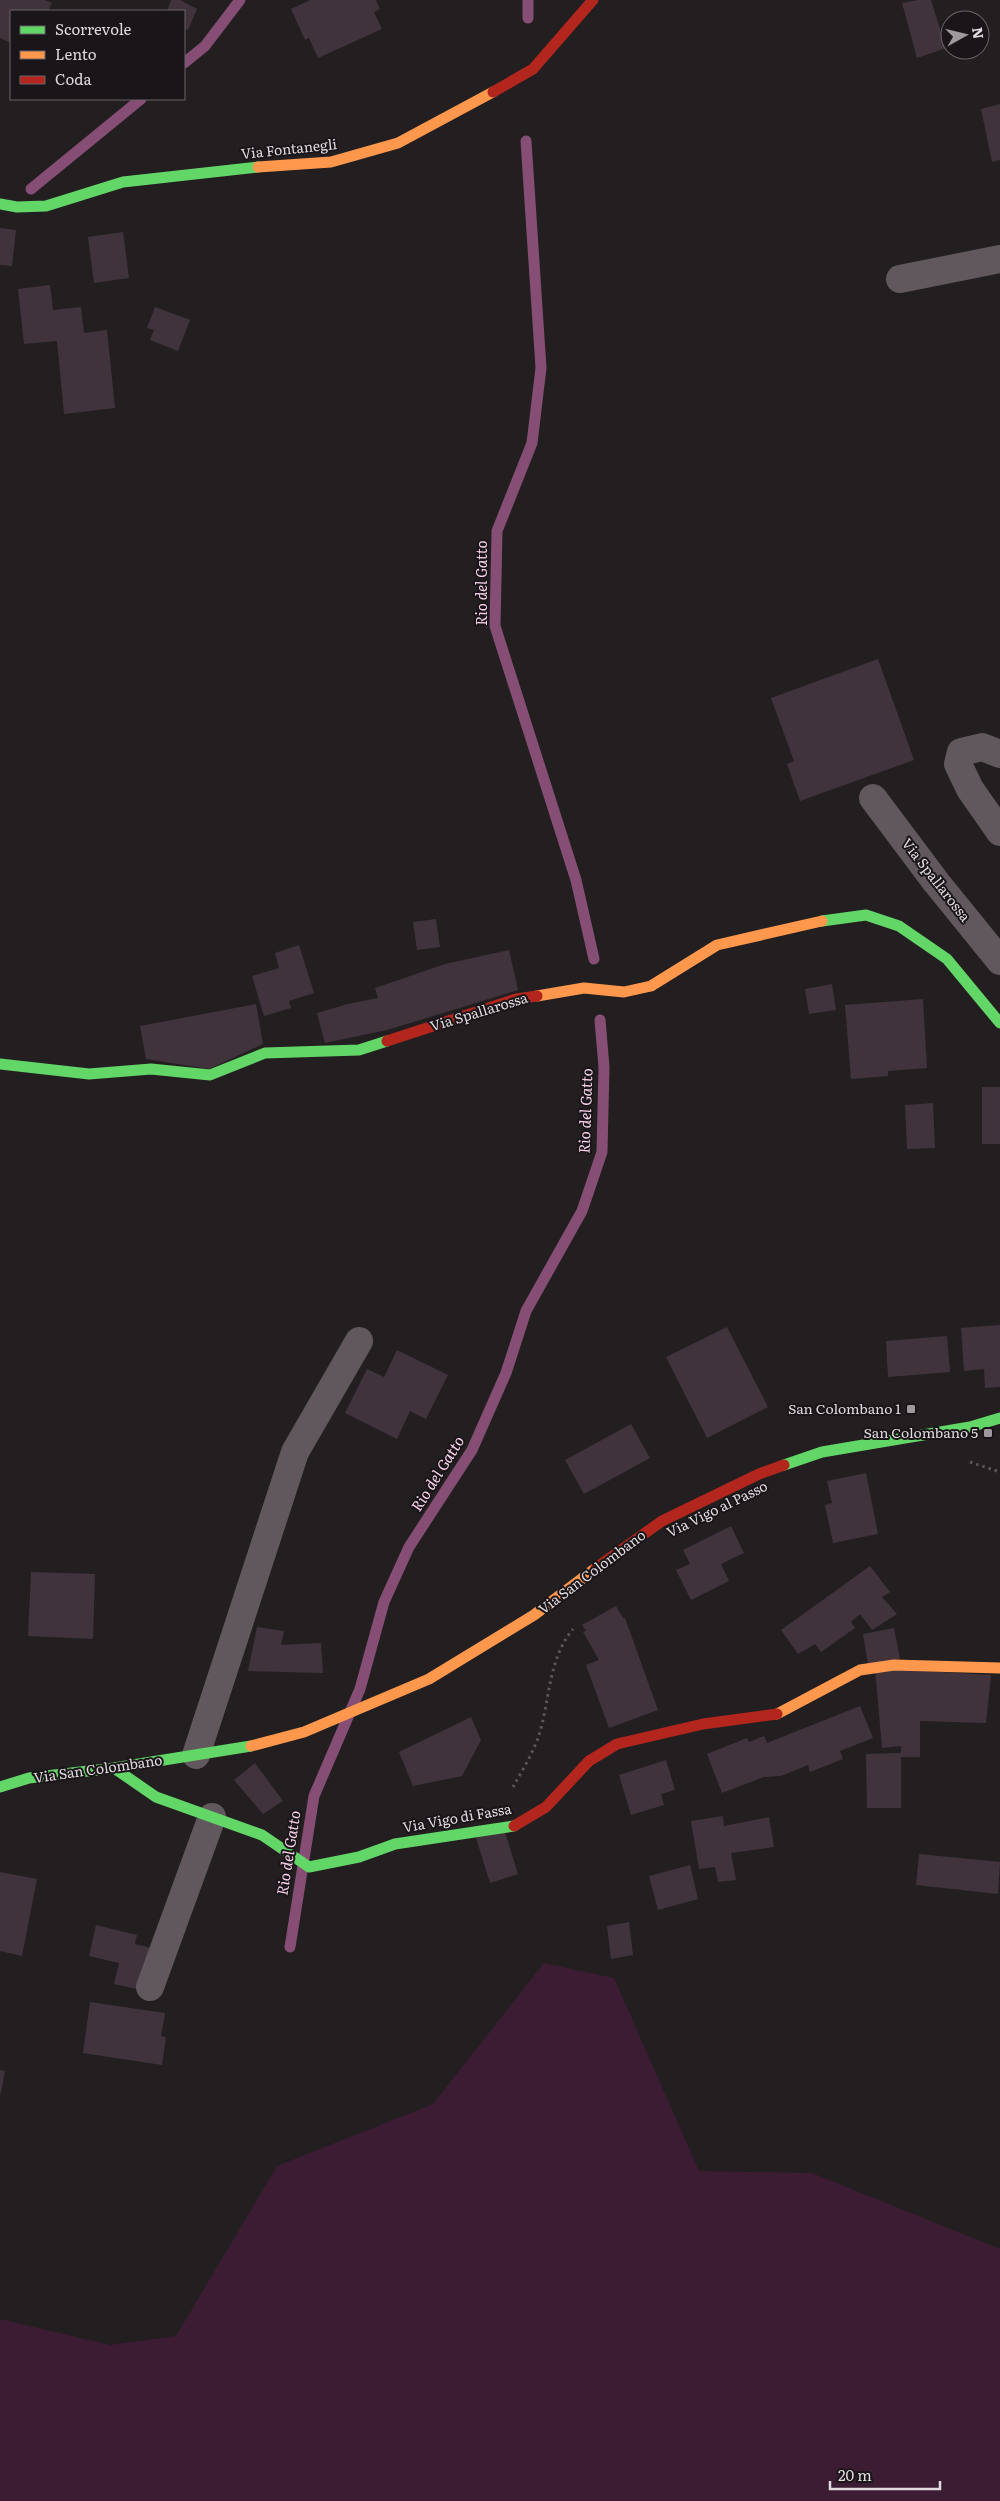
<svg xmlns="http://www.w3.org/2000/svg" width="1000" height="2501" font-family="Literata,serif">
	<rect width="100%" height="100%" fill="#231f21"/>
	<path fill="#3c1c32" d="M 544,1963 L 614,1978 L 699,2171 L 812,2173 L 1000,2249 L 1000,2501 L 0,2501 L 0,2319 L 110,2345 L 176,2336 L 277,2166 L 433,2104 Z"/>
	<g fill="none" stroke-linecap="round" stroke-linejoin="round">
		<path stroke="#864e74" stroke-width="11" d="M 528,0 L 528,18
			M 184,63 L 205,46 L 240,0
			M 526,141 L 541,368 L 532,443 L 497,531 L 495,626 L 576,880 L 594,959
			M 31,189 L 141,99
			M 290,1947 L 314,1796 L 360,1689 L 384,1602 L 409,1547 L 472,1450 L 506,1373 L 526,1311 L 582,1211 L 602,1152 L 604,1067 L 600,1020"/>
	</g>
	<path fill="#40333b" d="M 0,0 L 45,0 L 52,3 L 48,11 L 11,11 L 11,43 L 0,38 Z
		M 171,0 L 180,0 L 197,9 L 188,30 L 184,29 L 184,11 L 167,11 Z
		M 310,0 L 376,0 L 380,9 L 374,12 L 382,29 L 318,58 L 309,38 L 305,40 L 291,9 Z
		M 918,0 L 931,0 L 946,48 L 917,58 L 902,3 Z
		M 1000,104 L 1000,160 L 992,162 L 981,109 Z
		M 0,228 L 16,230 L 12,266 L 0,265 Z
		M 123,232 L 129,278 L 94,283 L 88,237 Z
		M 50,285 L 53,310 L 81,307 L 84,333 L 107,330 L 115,408 L 64,414 L 57,341 L 24,344 L 18,289 Z
		M 155,307 L 190,320 L 178,351 L 150,340 L 154,330 L 147,328 Z
		M 878,659 L 914,760 L 800,801 L 787,764 L 794,761 L 771,698 Z
		M 436,919 L 440,947 L 417,950 L 413,922 Z
		M 299,945 L 314,993 L 289,1001 L 291,1008 L 264,1016 L 252,976 L 279,968 L 275,953 Z
		M 509,950 L 518,990 L 387,1030 L 325,1043 L 317,1013 L 348,1004 L 378,998 L 375,988 L 445,964 Z
		M 832,984 L 836,1010 L 809,1014 L 805,989 Z
		M 923,999 L 927,1068 L 888,1071 L 888,1076 L 851,1079 L 845,1005 Z
		M 256,1004 L 263,1044 L 209,1069 L 146,1059 L 140,1026 Z
		M 982,1087 L 1000,1087 L 1000,1144 L 982,1144 Z
		M 933,1103 L 935,1148 L 907,1149 L 905,1105 Z
		M 1000,1325 L 1000,1387 L 985,1388 L 984,1369 L 964,1371 L 961,1328 Z
		M 727,1327 L 768,1407 L 707,1438 L 666,1357 Z
		M 947,1336 L 950,1372 L 888,1377 L 886,1341 Z
		M 397,1350 L 448,1375 L 426,1419 L 410,1411 L 397,1439 L 345,1413 L 367,1369 L 384,1377 Z
		M 631,1424 L 650,1458 L 584,1494 L 565,1460 Z
		M 866,1473 L 878,1534 L 833,1543 L 825,1505 L 832,1503 L 827,1481 Z
		M 731,1526 L 744,1553 L 721,1564 L 729,1581 L 691,1600 L 676,1570 L 690,1564 L 683,1550 Z
		M 870,1566 L 890,1592 L 882,1597 L 897,1614 L 872,1630 L 860,1614 L 851,1622 L 855,1628 L 821,1652 L 815,1644 L 798,1654 L 781,1630 Z
		M 31,1572 L 95,1574 L 93,1639 L 28,1636 Z
		M 616,1606 L 623,1618 L 625,1618 L 658,1710 L 609,1728 L 586,1665 L 599,1660 L 583,1632 L 586,1631 L 582,1625 Z
		M 257,1627 L 284,1631 L 281,1645 L 321,1643 L 323,1673 L 248,1671 Z
		M 894,1628 L 900,1659 L 868,1665 L 863,1634 Z
		M 875,1668 L 991,1675 L 986,1723 L 920,1721 L 920,1757 L 901,1757 L 901,1808 L 867,1808 L 866,1754 L 901,1753 L 901,1746 L 882,1748 Z
		M 860,1706 L 873,1738 L 840,1751 L 843,1759 L 810,1772 L 808,1765 L 781,1776 L 764,1777 L 722,1793 L 707,1754 L 747,1738 L 749,1742 L 764,1736 L 767,1743 Z
		M 471,1717 L 481,1740 L 462,1776 L 413,1786 L 399,1752 Z
		M 666,1760 L 675,1790 L 661,1794 L 664,1805 L 631,1815 L 619,1775 Z
		M 255,1763 L 283,1801 L 263,1814 L 234,1780 Z
		M 723,1816 L 724,1826 L 769,1817 L 774,1847 L 731,1853 L 736,1880 L 718,1882 L 715,1867 L 699,1869 L 691,1821 Z
		M 504,1829 L 518,1874 L 490,1883 L 476,1838 Z
		M 919,1854 L 1000,1862 L 998,1894 L 916,1885 Z
		M 690,1865 L 698,1899 L 658,1910 L 649,1876 Z
		M 0,1872 L 37,1879 L 22,1956 L 0,1951 Z
		M 629,1922 L 633,1955 L 611,1959 L 607,1926 Z
		M 96,1925 L 137,1935 L 135,1944 L 156,1949 L 146,1991 L 114,1984 L 119,1963 L 89,1956 Z
		M 90,2002 L 165,2013 L 161,2036 L 166,2037 L 162,2065 L 83,2053 Z
		M 0,2070 L 5,2071 L 1,2093 L 0,2093 Z"/>
	<g fill="none" stroke-linecap="round" stroke-linejoin="round">
		<path stroke="#5b5659" stroke-width="3" stroke-dasharray="2.5 4" stroke-linecap="butt" d="M 970,1462 L 1000,1472
			M 513,1787 C 522,1771 533,1753 539,1735 C 550,1700 548,1659 573,1629"/>
		<path stroke="#61585d" stroke-width="28" d="M 900,279 L 1000,259
			M 1000,754 L 982,747 L 961,752 L 958,764 L 970,789 L 1000,832
			M 873,798 L 936,882 L 1000,961
			M 196,1755 L 295,1452 L 359,1341
			M 150,1987 L 212,1817"/>
		<path stroke="#63d668" stroke-width="11" d="M 0,204 L 17,207 L 46,206 L 123,182 L 258,167
			M 822,921 L 866,915 L 899,926 L 947,959 L 1000,1023
			M 0,1064 L 89,1074 L 151,1069 L 210,1075 L 265,1053 L 359,1050 L 387,1041
			M 784,1465 L 822,1452 L 970,1427 L 1000,1418
			M 114,1768 L 156,1797 L 262,1835 L 309,1867 L 359,1857 L 395,1844 L 514,1826
			M 0,1787 L 29,1778 L 114,1768 L 251,1746"/>
		<path stroke="#ff974d" stroke-width="11" d="M 258,167 L 331,162 L 398,143 L 493,92
			M 537,996 L 584,988 L 624,992 L 651,986 L 717,945 L 822,921
			M 777,1714 L 860,1670 L 894,1665 L 1000,1668
			M 251,1746 L 304,1732 L 429,1679 L 534,1615 L 596,1568"/>
		<path stroke="#b3261e" stroke-width="11" d="M 493,92 L 533,69 L 593,0
			M 387,1041 L 516,999 L 537,996
			M 596,1568 L 662,1521 L 759,1474 L 784,1465
			M 514,1826 L 546,1807 L 589,1761 L 617,1744 L 703,1724 L 777,1714"/>
	</g>
	<g fill="#9d999c" stroke="#1a1518" stroke-width="2">
		<rect x="906" y="1404" width="10" height="10" rx="2.5"/>
		<rect x="983" y="1428" width="10" height="10" rx="2.5"/>
	</g>
	<g text-anchor="middle" stroke-width="4" stroke-linejoin="round" paint-order="stroke">
		<g font-size="14" fill="#dfdbde" stroke="#1a1518">
			<text transform="translate(289 149) rotate(-6)" y="5">Via Fontanegli</text>
			<text transform="translate(936 880) rotate(52)" y="5">Via Spallarossa</text>
			<text transform="translate(479 1012) rotate(-17)" y="5">Via Spallarossa</text>
			<text transform="translate(717 1509) rotate(-26)" y="5">Via Vigo al Passo</text>
			<text transform="translate(592 1572) rotate(-37)" y="5">Via San Colombano</text>
			<text transform="translate(98 1769) rotate(-8)" y="5">Via San Colombano</text>
			<text transform="translate(457 1818) rotate(-10)" y="5">Via Vigo di Fassa</text>
		</g>
		<g font-size="14" fill="#dfdbde" stroke="#1a1518" text-anchor="end">
			<text x="901" y="1414">San Colombano 1</text>
			<text x="978" y="1438">San Colombano 5</text>
		</g>
		<g font-size="15" font-style="italic" fill="#fad4ec" stroke="#1a1518">
			<text transform="translate(482 583) rotate(-90)" y="5">Rio del Gatto</text>
			<text transform="translate(586 1111) rotate(-88)" y="5">Rio del Gatto</text>
			<text transform="translate(438 1474) rotate(-58)" y="5">Rio del Gatto</text>
			<text transform="translate(289 1853) rotate(-81)" y="5">Rio del Gatto</text>
		</g>
	</g>
	<rect x="10" y="10" width="175" height="90" fill="#1a1518" stroke="#696467"/>
	<rect x="20" y="26" width="25" height="8" fill="#63d668" stroke="#696467"/>
	<text x="55" y="35" font-size="15" fill="#dfdbde">Scorrevole</text>
	<rect x="20" y="51" width="25" height="8" fill="#ff974d" stroke="#696467"/>
	<text x="55" y="60" font-size="15" fill="#dfdbde">Lento</text>
	<rect x="20" y="76" width="25" height="8" fill="#b3261e" stroke="#696467"/>
	<text x="55" y="85" font-size="15" fill="#dfdbde">Coda</text>
	<g transform="translate(965 35) rotate(82)"><circle r="24" fill="#1a1518" stroke="#696467"/>
	<path d="M0-4L9 19L0 12L-9 19Z" fill="#9d999c"/>
	<text y="-8" font-size="14" font-weight="bold" text-anchor="middle" fill="#dfdbde">N</text>
	</g>
	<path d="M830 2481v8h110v-8" fill="none" stroke="#dfdbde" stroke-width="2.5"/>
	<text x="838" y="2481" font-size="15" fill="#dfdbde" stroke="#1a1518" stroke-width="4" paint-order="stroke">20 m</text>
</svg>
